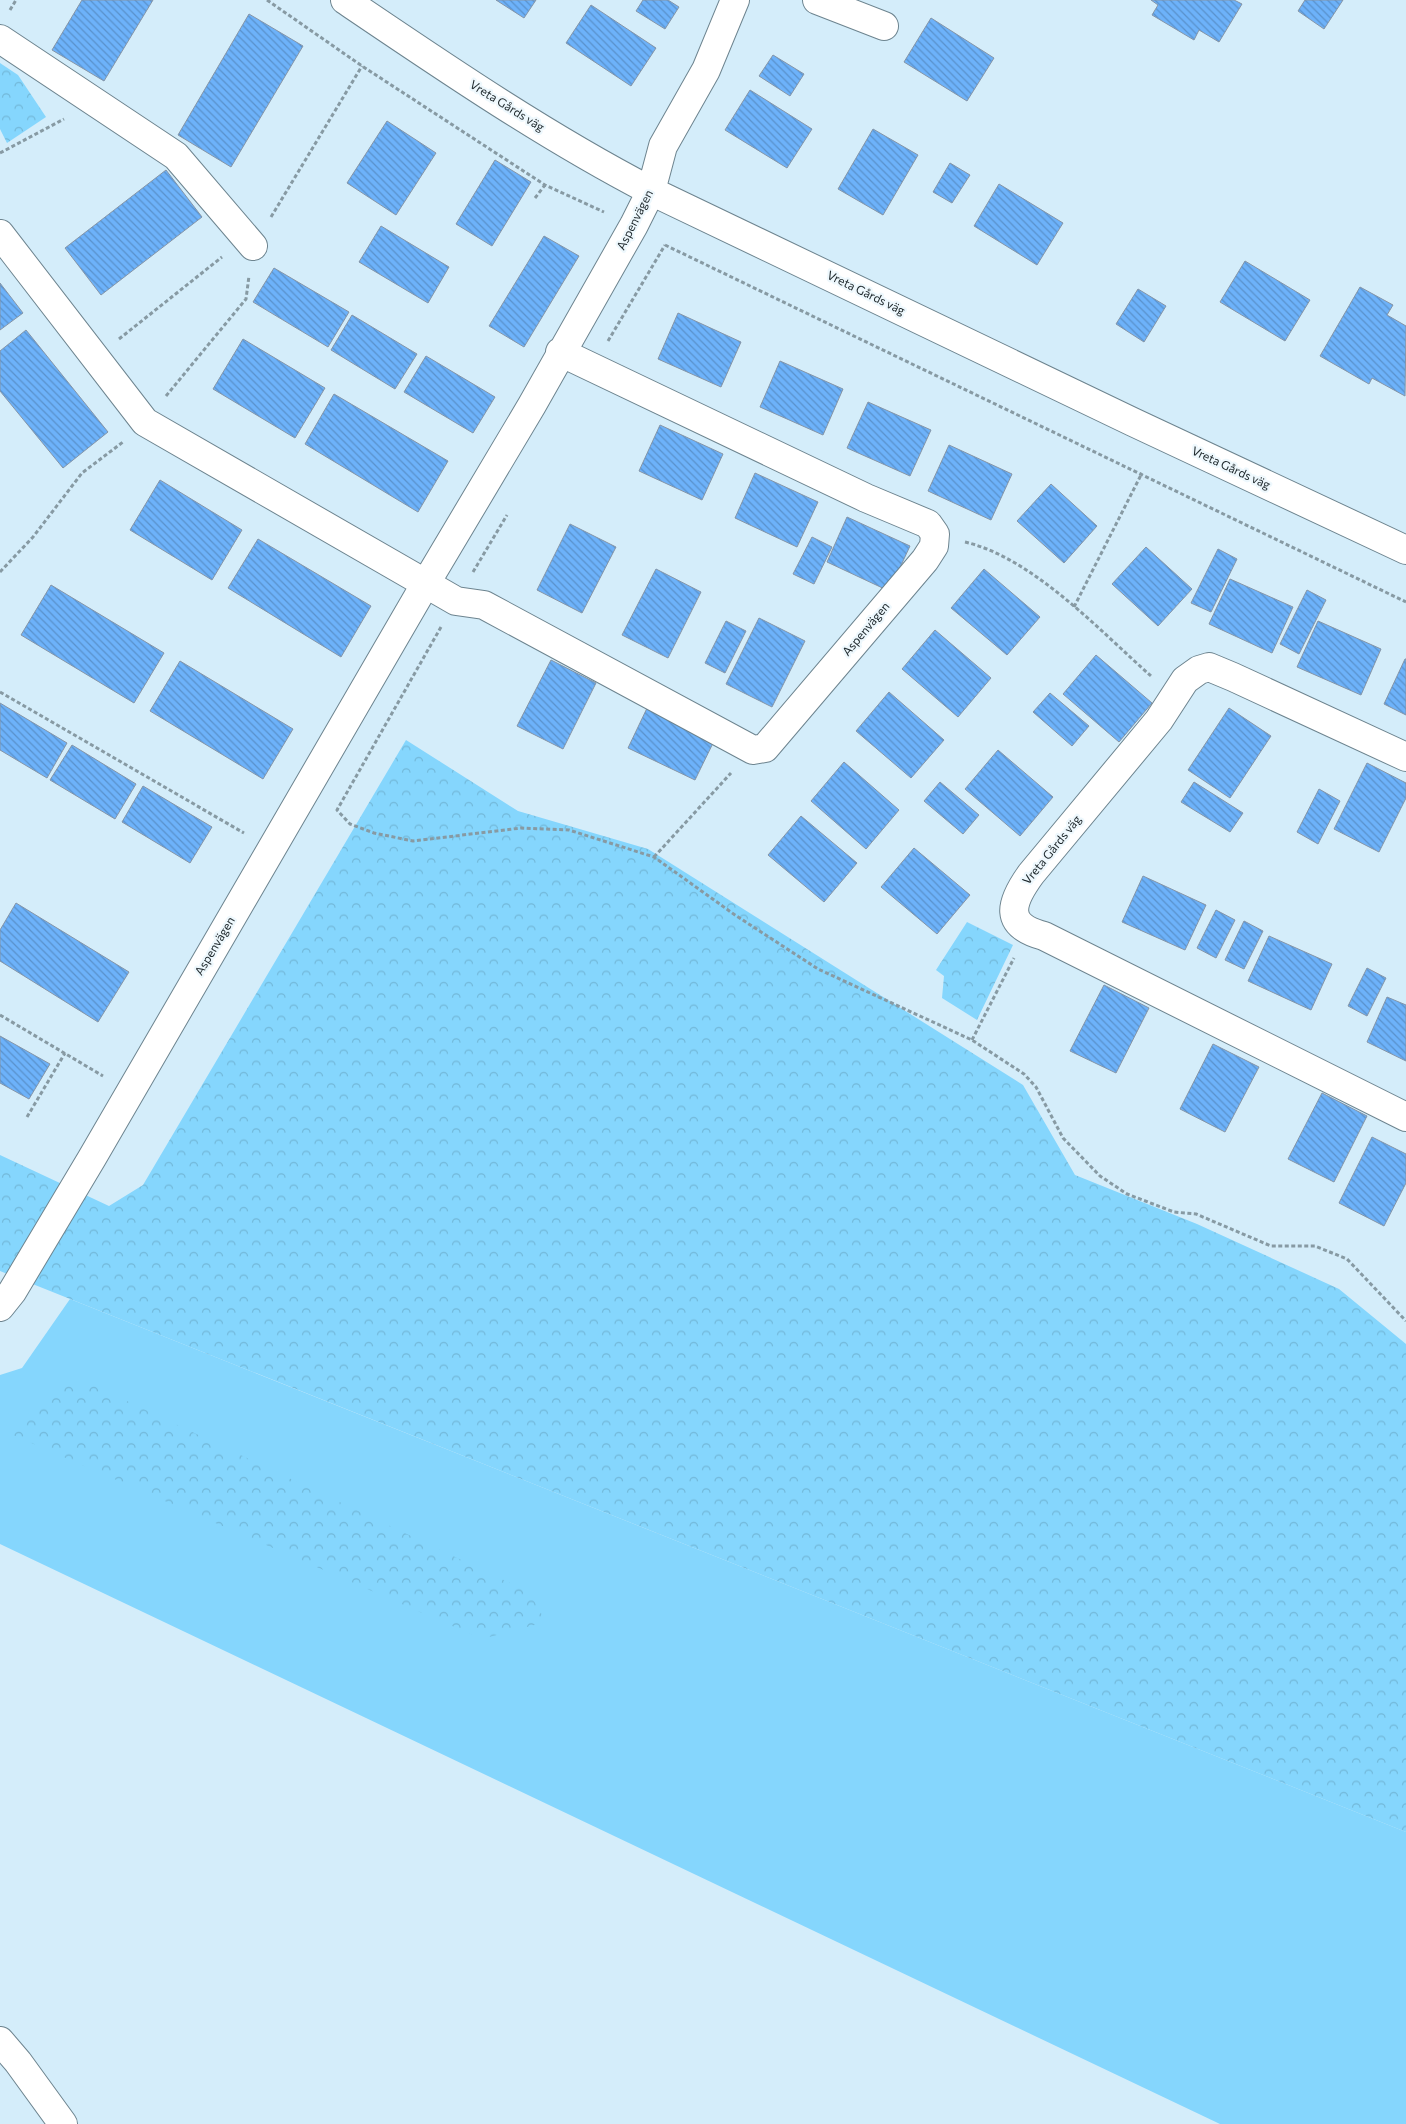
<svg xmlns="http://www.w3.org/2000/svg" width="1406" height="2124" font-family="Commissioner,sans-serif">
	<defs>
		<pattern id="forest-crowns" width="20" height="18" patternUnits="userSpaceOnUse" patternTransform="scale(1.25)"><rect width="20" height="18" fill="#85d6fd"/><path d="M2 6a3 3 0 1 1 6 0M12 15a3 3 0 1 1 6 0" fill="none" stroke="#72b8d9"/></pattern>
		<pattern id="building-back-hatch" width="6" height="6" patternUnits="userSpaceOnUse" patternTransform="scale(1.25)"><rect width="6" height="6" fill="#6db2fa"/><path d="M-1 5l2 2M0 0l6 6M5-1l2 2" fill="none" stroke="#5991cb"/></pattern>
	</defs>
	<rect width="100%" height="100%" fill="#d4edfa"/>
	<path fill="#85d6fd" d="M 70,1299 L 1406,1832 L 1406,2124 L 1220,2124 L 0,1544 L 0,1375 L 22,1368 Z"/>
	<path fill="url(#forest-crowns)" d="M 0,63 L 18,75 L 46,117 L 7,143 L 0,129 Z
		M 406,740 L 518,811 L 648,849 L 1023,1085 L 1075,1175 L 1197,1224 L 1339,1289 L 1406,1344 L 1406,1832 L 0,1271 L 0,1155 L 109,1206 L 143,1185 Z
		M 967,922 L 1013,945 L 977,1020 L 942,998 L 944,976 L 936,970 Z
		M 91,1384 L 529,1592 L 546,1622 L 482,1639 L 13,1435 L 53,1386 Z"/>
	<path fill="url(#building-back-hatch)" stroke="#8595a7" d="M 82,0 L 153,0 L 104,81 L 52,50 Z
		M 496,0 L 536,0 L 524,18 Z
		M 643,0 L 668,0 L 679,7 L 665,29 L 636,11 Z
		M 1151,0 L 1234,0 L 1242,4 L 1219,42 L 1199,30 L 1194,40 L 1152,15 L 1158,5 Z
		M 1305,0 L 1343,0 L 1324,29 L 1298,11 Z
		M 591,5 L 656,48 L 631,86 L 566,43 Z
		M 249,14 L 303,46 L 231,167 L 178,135 Z
		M 931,18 L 994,58 L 967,101 L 904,62 Z
		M 773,55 L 804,74 L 790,96 L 759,76 Z
		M 750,90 L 812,129 L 787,168 L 725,130 Z
		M 387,121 L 436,153 L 396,215 L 347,183 Z
		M 873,129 L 918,155 L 883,215 L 838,189 Z
		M 495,160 L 531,182 L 492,246 L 456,224 Z
		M 950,163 L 970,175 L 952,203 L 933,192 Z
		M 166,170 L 202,217 L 101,295 L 65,248 Z
		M 999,184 L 1063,223 L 1037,265 L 974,226 Z
		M 381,226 L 449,267 L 428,303 L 359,262 Z
		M 544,236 L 579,256 L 524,347 L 489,326 Z
		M 1245,261 L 1310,300 L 1285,341 L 1220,302 Z
		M 274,268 L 349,312 L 328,347 L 253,302 Z
		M 0,283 L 23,313 L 0,330 Z
		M 1360,287 L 1393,305 L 1387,315 L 1406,326 L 1405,396 L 1372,378 L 1369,384 L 1320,356 Z
		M 1138,289 L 1166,306 L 1144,342 L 1116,324 Z
		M 678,313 L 741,342 L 721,387 L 658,359 Z
		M 352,315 L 417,354 L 395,389 L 331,350 Z
		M 26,330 L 108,432 L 63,468 L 0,391 L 0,351 Z
		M 243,339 L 325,388 L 295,438 L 213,389 Z
		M 426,356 L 495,397 L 473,433 L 404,392 Z
		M 780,361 L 843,389 L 823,435 L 760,407 Z
		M 334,394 L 448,461 L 418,512 L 305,444 Z
		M 868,402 L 931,430 L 910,476 L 847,448 Z
		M 660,425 L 723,454 L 702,500 L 639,471 Z
		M 949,445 L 1012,474 L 991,520 L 928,491 Z
		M 755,473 L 818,502 L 797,547 L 735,518 Z
		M 160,480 L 242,530 L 212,580 L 130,530 Z
		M 1051,484 L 1097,526 L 1064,563 L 1017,521 Z
		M 847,517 L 910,546 L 889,591 L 827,562 Z
		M 570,524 L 616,547 L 582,613 L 537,590 Z
		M 812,537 L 832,547 L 814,584 L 793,574 Z
		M 258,539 L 371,606 L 341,657 L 228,588 Z
		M 1146,547 L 1192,589 L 1158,626 L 1112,584 Z
		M 1218,549 L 1237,559 L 1211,612 L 1191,603 Z
		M 656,569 L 701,592 L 668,658 L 622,635 Z
		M 984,569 L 1040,617 L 1007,655 L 951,608 Z
		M 1230,579 L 1293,607 L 1272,653 L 1209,624 Z
		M 51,585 L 164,653 L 134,703 L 21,635 Z
		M 1307,590 L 1326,600 L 1299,654 L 1280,644 Z
		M 759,618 L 805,641 L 772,707 L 726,684 Z
		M 726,621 L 746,631 L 725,673 L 705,663 Z
		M 1318,621 L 1381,649 L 1361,695 L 1297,667 Z
		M 935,630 L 991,678 L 958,717 L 902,669 Z
		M 1096,655 L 1152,703 L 1119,742 L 1063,694 Z
		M 1405,659 L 1406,659 L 1406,715 L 1384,704 Z
		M 551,660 L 596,683 L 563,749 L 517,726 Z
		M 180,661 L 293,729 L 263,779 L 150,711 Z
		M 889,692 L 944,740 L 911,778 L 856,731 Z
		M 1050,693 L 1089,726 L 1072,746 L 1033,712 Z
		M 0,703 L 67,743 L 47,778 L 0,750 Z
		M 649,704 L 716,737 L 695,780 L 628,748 Z
		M 1229,708 L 1271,736 L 1230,798 L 1188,770 Z
		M 72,745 L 136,784 L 115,819 L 50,780 Z
		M 998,750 L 1053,797 L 1020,836 L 965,789 Z
		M 844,762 L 899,810 L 866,849 L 811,801 Z
		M 1367,763 L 1406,783 L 1406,798 L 1379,852 L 1334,829 Z
		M 940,782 L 979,815 L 963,834 L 924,801 Z
		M 1194,782 L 1243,813 L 1230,832 L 1181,802 Z
		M 143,786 L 212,827 L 190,863 L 122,822 Z
		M 1319,789 L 1340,801 L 1318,844 L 1297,832 Z
		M 801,816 L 857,863 L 824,902 L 768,855 Z
		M 914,848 L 970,895 L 937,934 L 881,887 Z
		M 1143,876 L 1206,905 L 1185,950 L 1122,922 Z
		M 16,903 L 129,972 L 98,1022 L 0,961 L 0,930 Z
		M 1216,910 L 1235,920 L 1216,958 L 1197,948 Z
		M 1244,921 L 1263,931 L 1244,969 L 1225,960 Z
		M 1269,936 L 1332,964 L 1311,1010 L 1248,981 Z
		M 1367,968 L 1386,978 L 1367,1016 L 1348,1006 Z
		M 1104,985 L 1149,1008 L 1116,1073 L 1070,1051 Z
		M 1387,997 L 1406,1005 L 1406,1061 L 1367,1042 Z
		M 0,1036 L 50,1064 L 29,1099 L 0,1083 Z
		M 1213,1044 L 1259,1067 L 1225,1132 L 1180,1109 Z
		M 1322,1093 L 1367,1116 L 1334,1182 L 1288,1159 Z
		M 1372,1137 L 1406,1154 L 1406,1183 L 1384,1226 L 1339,1203 Z"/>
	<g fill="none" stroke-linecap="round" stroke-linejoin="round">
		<defs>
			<path id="minor" d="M 345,0 C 444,67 545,136 651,191 L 1133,422 L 1406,550
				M 817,0 L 884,26
				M 0,39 L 176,156 L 253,246
				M 0,234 L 145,422 L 456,601 L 484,605 L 753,750 L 765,748 L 925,560 L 934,546 L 935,534 L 928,524 L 866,498 L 560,352
				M 1406,757 L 1233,677 L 1209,667 L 1199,670 L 1185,680 L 1159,720 L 1031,874 C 1010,903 1003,925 1044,936 L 1406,1117
				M 0,1307 L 12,1292 L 92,1158 L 426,583 L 532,405 L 634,225 L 651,191 L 663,146 L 706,70 L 735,0
				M 0,2041 L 18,2062 L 63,2124"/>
		</defs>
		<use href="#minor" stroke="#6d848f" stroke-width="30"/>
		<path stroke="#879aa3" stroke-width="3" stroke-dasharray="4 2.5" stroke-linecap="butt" d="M 267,0 L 362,66 L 545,185 L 604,212
			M 10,10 L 16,0
			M 0,153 L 64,119
			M 535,198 L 545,185
			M 271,217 L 362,66
			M 665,245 L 1406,602
			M 119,339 L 222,257
			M 608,341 L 665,245
			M 166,396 L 246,299 L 249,276
			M 965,542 C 1033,558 1099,630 1151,676
			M 0,572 L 33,537 L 82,473 L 123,442
			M 473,572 L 507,515
			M 1074,607 L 1142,473
			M 441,627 L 337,810 L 350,824 L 374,833 L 413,841 L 521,828 L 569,830 L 654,857 L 735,915 L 818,969 L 972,1040 L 1024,1074 L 1036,1087 L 1063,1138 L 1100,1176 L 1127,1194 L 1174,1212 L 1196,1214 L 1271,1246 L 1315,1246 L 1347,1259 L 1406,1321
			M 0,692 L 244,833
			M 654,857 L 731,773
			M 0,1015 L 103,1076
			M 972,1040 L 1014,958
			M 27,1117 L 65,1053"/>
		<use href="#minor" stroke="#fff" stroke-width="28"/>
	</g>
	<g text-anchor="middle" stroke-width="4.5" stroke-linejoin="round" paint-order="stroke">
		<g font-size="12" fill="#1d272b" stroke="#eef8fd">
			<text transform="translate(507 106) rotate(32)" y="4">Vreta Gårds väg</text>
			<text transform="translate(635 220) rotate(-63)" y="4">Aspenvägen</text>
			<text transform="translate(866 293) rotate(26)" y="4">Vreta Gårds väg</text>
			<text transform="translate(1231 468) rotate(25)" y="4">Vreta Gårds väg</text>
			<text transform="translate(866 629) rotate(-50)" y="4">Aspenvägen</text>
			<text transform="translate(1052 850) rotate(-51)" y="4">Vreta Gårds väg</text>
			<text transform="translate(215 946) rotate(-59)" y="4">Aspenvägen</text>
		</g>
	</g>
</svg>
